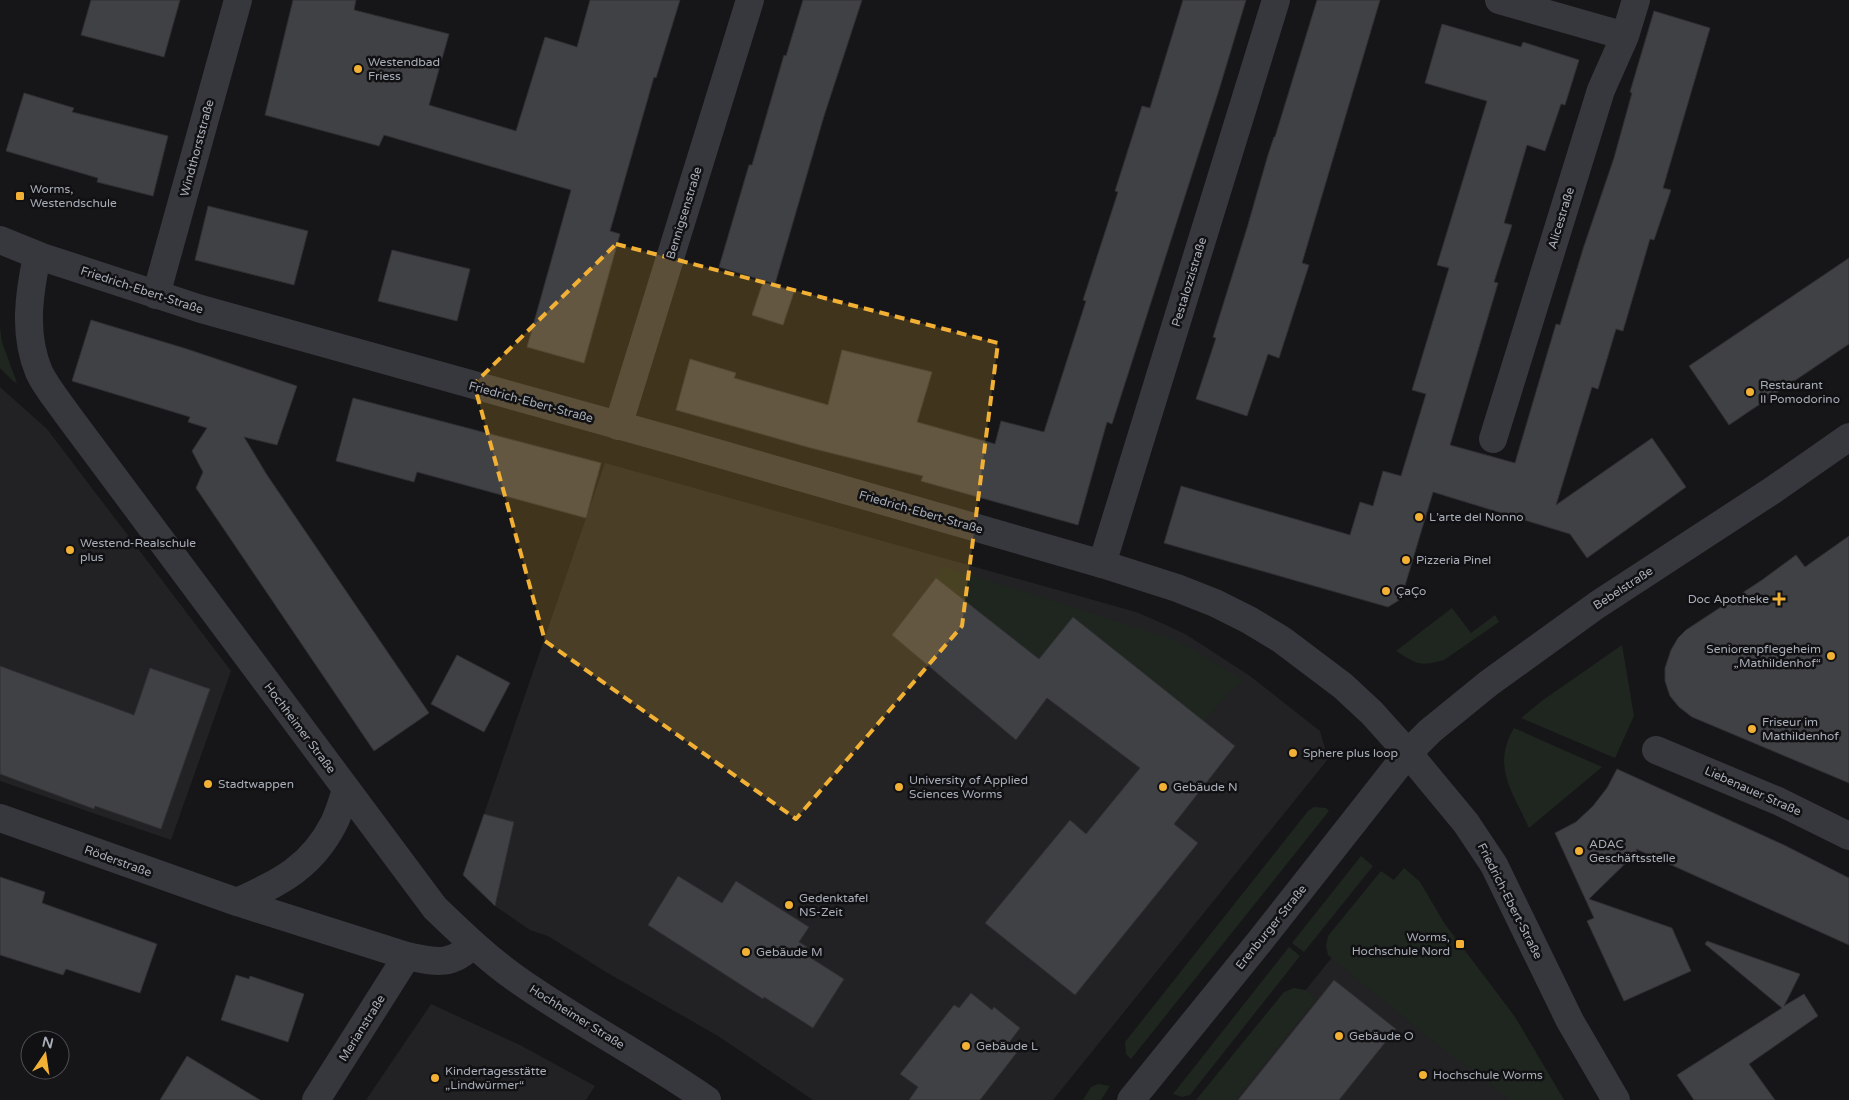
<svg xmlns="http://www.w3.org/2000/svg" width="1849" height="1100" font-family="'Varela Round',sans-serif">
	<rect width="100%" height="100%" fill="#161618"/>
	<path fill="#222225" d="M 0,387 L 47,429 L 231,671 L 171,840 L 0,781 Z
		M 605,463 L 1136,612 L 1164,624 L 1187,635 L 1250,676 L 1320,731 L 1328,759 L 1053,1100 L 813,1100 L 718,1036 L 606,972 L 548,936 L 530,930 L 495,906 L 463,875 Z
		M 1404,868 L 1420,882 L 1444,923 L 1515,1017 L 1564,1100 L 1217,1100 Z
		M 431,1004 L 520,1045 L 595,1086 L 586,1100 L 366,1100 Z"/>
	<path fill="#1e261f" d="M 0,328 L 2,342 L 17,383 L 13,381 L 0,368 Z
		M 943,566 L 1178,641 L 1244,681 L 1229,693 L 1203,722 L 1039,659 L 936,578 Z
		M 1452,608 L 1471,633 L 1495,615 L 1499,622 L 1444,660 C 1419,667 1417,664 1396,651 Z
		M 1622,645 L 1634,716 L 1615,758 L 1521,718 L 1543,700 Z
		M 1514,728 L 1602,767 L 1529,828 C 1513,792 1491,767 1514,728 Z
		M 1314,807 L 1326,808 L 1329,811 L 1131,1059 L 1126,1054 L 1125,1042 L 1308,811 Z
		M 1361,856 L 1373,866 L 1304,952 L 1292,943 Z
		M 1404,868 L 1420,882 L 1444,923 L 1515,1017 L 1564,1100 L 1510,1100 L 1462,1061 L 1460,1063 L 1328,955 L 1326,946 L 1328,936 L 1381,871 L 1394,880 Z
		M 1289,947 L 1300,956 L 1190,1095 L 1182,1097 L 1173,1094 Z
		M 1294,988 L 1305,990 L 1316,999 L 1234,1100 L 1196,1100 L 1284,992 Z
		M 1098,1084 L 1110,1086 L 1101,1100 L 1083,1100 L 1091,1087 Z"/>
	<path fill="#404145" stroke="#303034" d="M 91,0 L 180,0 L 164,57 L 81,35 Z
		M 293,0 L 356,0 L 354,10 L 449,34 L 429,105 L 516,131 L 545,37 L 577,47 L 590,0 L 680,0 L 656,78 L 654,77 L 610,231 L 620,234 L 584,363 L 527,347 L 571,190 L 384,135 L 379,146 L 265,115 Z
		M 803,0 L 862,0 L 824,116 L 775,284 L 719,267 L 749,165 L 752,165 L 784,55 L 786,56 Z
		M 1183,0 L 1246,0 L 1219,90 L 1112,424 L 1107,422 L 1078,525 L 921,481 L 923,476 L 811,448 L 676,410 L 690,359 L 736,373 L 734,378 L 828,405 L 842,350 L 932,372 L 917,422 L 995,444 L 1001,421 L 1044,432 L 1086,301 L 1083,300 L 1118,192 L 1115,191 L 1142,106 L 1150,108 Z
		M 1317,0 L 1380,0 L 1302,263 L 1309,265 L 1279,358 L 1268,354 L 1247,416 L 1196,399 L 1216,338 L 1213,337 L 1247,228 L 1268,155 L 1274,137 L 1275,137 Z
		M 1654,11 L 1710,28 L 1663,188 L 1671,190 L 1654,240 L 1650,239 L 1623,331 L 1616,329 L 1598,389 L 1592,387 L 1556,505 L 1652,438 L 1686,487 L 1587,558 L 1570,534 L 1433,492 L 1401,599 L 1388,607 L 1164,543 L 1181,486 L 1350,535 L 1360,502 L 1373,506 L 1383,471 L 1401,476 L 1426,394 L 1412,390 L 1449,268 L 1437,265 L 1487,101 L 1425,83 L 1442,24 L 1521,47 L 1523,42 L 1579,60 L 1565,105 L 1561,104 L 1545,151 L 1527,145 L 1504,223 L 1512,225 L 1494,282 L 1498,283 L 1450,445 L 1515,463 L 1556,324 L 1560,325 L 1583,249 L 1614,158 L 1632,93 L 1630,92 Z
		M 24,93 L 74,108 L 72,112 L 168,136 L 153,196 L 97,182 L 98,178 L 6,151 Z
		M 208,206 L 308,231 L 294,285 L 195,260 Z
		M 392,250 L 470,269 L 457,321 L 378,301 Z
		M 1849,258 L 1849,344 L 1729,425 L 1689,366 Z
		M 763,282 L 794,292 L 783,325 L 752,315 Z
		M 91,320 L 187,349 L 297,386 L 277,445 L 244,437 L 267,475 L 429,713 L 374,751 L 196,488 L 203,472 L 192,451 L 207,428 L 188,422 L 190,417 L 72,381 Z
		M 353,398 L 601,463 L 586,518 L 417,472 L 414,482 L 336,461 Z
		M 1849,536 L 1849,783 L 1692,717 L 1679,707 L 1670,696 L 1665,681 L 1665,668 L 1671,650 L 1678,638 L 1686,630 L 1762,580 L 1796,555 L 1805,567 Z
		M 936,578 L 1039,659 L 1073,617 L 1235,746 L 1174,824 L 1198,843 L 1075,995 L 985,923 L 1070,820 L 1086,834 L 1140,768 L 1047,698 L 1016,740 L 892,635 Z
		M 457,655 L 510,683 L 484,732 L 431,704 Z
		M 0,666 L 134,715 L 150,668 L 210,689 L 161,829 L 95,806 L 94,809 L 0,774 Z
		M 1617,769 L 1784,845 L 1849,878 L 1849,945 L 1636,849 L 1637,852 L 1589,899 L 1672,928 L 1691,971 L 1624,1001 L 1587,921 L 1594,918 L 1555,833 L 1576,822 L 1593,806 L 1607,788 Z
		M 484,814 L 514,822 L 495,906 L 463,875 Z
		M 678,876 L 722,903 L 736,881 L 809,927 L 799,942 L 807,947 L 803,953 L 844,979 L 813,1028 L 764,997 L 763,999 L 648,925 Z
		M 0,877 L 45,892 L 42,903 L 157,944 L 140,993 L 66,969 L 63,975 L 0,955 Z
		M 1707,941 L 1800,974 L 1784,1006 L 1804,994 L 1818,1016 L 1749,1064 L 1775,1100 L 1694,1100 L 1677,1075 L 1782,1008 L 1705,944 Z
		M 236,975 L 249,979 L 250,976 L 304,994 L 288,1042 L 221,1020 Z
		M 1334,980 L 1396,1029 L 1339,1100 L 1238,1100 Z
		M 971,993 L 992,1010 L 994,1007 L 1020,1028 L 1008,1044 L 1018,1051 L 980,1100 L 909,1100 L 918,1087 L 900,1074 L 954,1005 L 959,1008 Z
		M 187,1056 L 260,1100 L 160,1100 Z"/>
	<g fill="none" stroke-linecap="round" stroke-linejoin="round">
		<path stroke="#37383d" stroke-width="28" d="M 1499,0 L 1625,36
			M 156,295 L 238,0
			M 618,426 L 750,0
			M 1493,439 L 1601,90 L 1625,36 L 1636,0
			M 1102,564 L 1276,0
			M 1656,750 L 1778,801 L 1849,836
			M 0,818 L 237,902 L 407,956 C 436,962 451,967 473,944
			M 237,902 C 280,882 311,868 334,823 C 339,813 342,801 346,791
			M 316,1100 L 407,956"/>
		<path stroke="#37383d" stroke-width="28" d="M 0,240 L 42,257 L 201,309 L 675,441 L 1102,564 L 1177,588 L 1215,603 L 1249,620 L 1282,640 L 1343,686 L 1372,713 L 1408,753 L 1466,823 L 1494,865 L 1570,1021 L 1616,1100
			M 37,256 C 29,294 23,334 39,372 C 46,387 58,401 67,414 L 435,908 C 461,933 488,959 518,980 C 579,1023 646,1057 707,1100
			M 1131,1100 L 1260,941 L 1408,753 L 1430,731 L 1489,683 L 1597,605 L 1773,490 L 1849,437"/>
	</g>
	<path fill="#f2b134" fill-opacity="0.2" stroke="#f2b134" stroke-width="4" stroke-dasharray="10 6" stroke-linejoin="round" d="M 616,244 L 998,343 L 962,626 L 796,819 L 545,641 L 474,384 Z"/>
	<g fill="#f2b134" stroke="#111113" stroke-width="2">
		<circle cx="358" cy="69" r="5"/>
		<rect x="15" y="191" width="10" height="10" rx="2.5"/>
		<circle cx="1750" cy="392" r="5"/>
		<circle cx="1419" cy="517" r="5"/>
		<circle cx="70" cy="550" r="5"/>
		<circle cx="1406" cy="560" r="5"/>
		<circle cx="1386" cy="591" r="5"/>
		<path d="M1776.5 591.5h5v5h5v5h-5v5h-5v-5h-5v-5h5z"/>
		<circle cx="1831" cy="656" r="5"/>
		<circle cx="1752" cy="729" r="5"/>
		<circle cx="1293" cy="753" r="5"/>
		<circle cx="208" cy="784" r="5"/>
		<circle cx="899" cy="787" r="5"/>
		<circle cx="1163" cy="787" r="5"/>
		<circle cx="1579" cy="851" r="5"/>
		<circle cx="789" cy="905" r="5"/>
		<rect x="1455" y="939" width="10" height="10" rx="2.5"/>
		<circle cx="746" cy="952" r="5"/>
		<circle cx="1339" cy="1036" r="5"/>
		<circle cx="966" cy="1046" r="5"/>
		<circle cx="1423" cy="1075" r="5"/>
		<circle cx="435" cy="1078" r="5"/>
	</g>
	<g text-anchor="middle" stroke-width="5" stroke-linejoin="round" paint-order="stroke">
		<g font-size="12" fill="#a8adb8" stroke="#111113" text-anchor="start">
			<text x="368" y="66">Westendbad<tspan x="368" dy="14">Friess</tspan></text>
			<text x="30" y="193">Worms,<tspan x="30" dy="14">Westendschule</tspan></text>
			<text x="1760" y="389">Restaurant<tspan x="1760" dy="14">Il Pomodorino</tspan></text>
			<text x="1429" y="521">L’arte del Nonno</text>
			<text x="80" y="547">Westend-Realschule<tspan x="80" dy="14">plus</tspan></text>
			<text x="1416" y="564">Pizzeria Pinel</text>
			<text x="1396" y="595">ÇaÇo</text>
			<text x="1769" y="603" text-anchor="end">Doc Apotheke</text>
			<text x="1821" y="653" text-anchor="end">Seniorenpflegeheim<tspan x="1821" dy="14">„Mathildenhof“</tspan></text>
			<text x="1762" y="726">Friseur im<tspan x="1762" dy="14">Mathildenhof</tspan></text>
			<text x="1303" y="757">Sphere plus loop</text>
			<text x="909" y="784">University of Applied<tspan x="909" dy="14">Sciences Worms</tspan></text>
			<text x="218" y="788">Stadtwappen</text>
			<text x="1173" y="791">Gebäude N</text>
			<text x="1589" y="848">ADAC<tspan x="1589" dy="14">Geschäftsstelle</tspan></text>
			<text x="799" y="902">Gedenktafel<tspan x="799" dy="14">NS-Zeit</tspan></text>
			<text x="1450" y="941" text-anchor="end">Worms,<tspan x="1450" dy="14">Hochschule Nord</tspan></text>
			<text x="756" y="956">Gebäude M</text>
			<text x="1349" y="1040">Gebäude O</text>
			<text x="976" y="1050">Gebäude L</text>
			<text x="445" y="1075">Kindertagesstätte<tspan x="445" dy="14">„Lindwürmer“</tspan></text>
			<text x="1433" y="1079">Hochschule Worms</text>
		</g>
		<g font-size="12" fill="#a8adb8" stroke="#111113">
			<text transform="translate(197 148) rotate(-75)" y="4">Windthorststraße</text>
			<text transform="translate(684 213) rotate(-73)" y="4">Bennigsenstraße</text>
			<text transform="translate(1561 218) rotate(-73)" y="4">Alicestraße</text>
			<text transform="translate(1189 282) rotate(-73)" y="4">Pestalozzistraße</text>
			<text transform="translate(142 290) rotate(18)" y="4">Friedrich-Ebert-Straße</text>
			<text transform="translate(531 402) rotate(15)" y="4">Friedrich-Ebert-Straße</text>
			<text transform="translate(921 512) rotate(16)" y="4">Friedrich-Ebert-Straße</text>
			<text transform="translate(1623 588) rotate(-33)" y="4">Bebelstraße</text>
			<text transform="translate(300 728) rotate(53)" y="4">Hochheimer Straße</text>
			<text transform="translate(1753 791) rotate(24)" y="4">Liebenauer Straße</text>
			<text transform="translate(118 861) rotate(20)" y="4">Röderstraße</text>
			<text transform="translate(1510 901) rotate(63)" y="4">Friedrich-Ebert-Straße</text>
			<text transform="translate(1271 927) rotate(-51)" y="4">Erenburger Straße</text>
			<text transform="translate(577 1017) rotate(32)" y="4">Hochheimer Straße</text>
			<text transform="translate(362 1028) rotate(-58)" y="4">Merianstraße</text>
		</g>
	</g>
	<g transform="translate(45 1055) rotate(13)"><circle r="24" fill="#111113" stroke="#4d4f55"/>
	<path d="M0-4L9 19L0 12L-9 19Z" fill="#f2b134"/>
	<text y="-8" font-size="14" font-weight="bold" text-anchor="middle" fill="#a8adb8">N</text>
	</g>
</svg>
